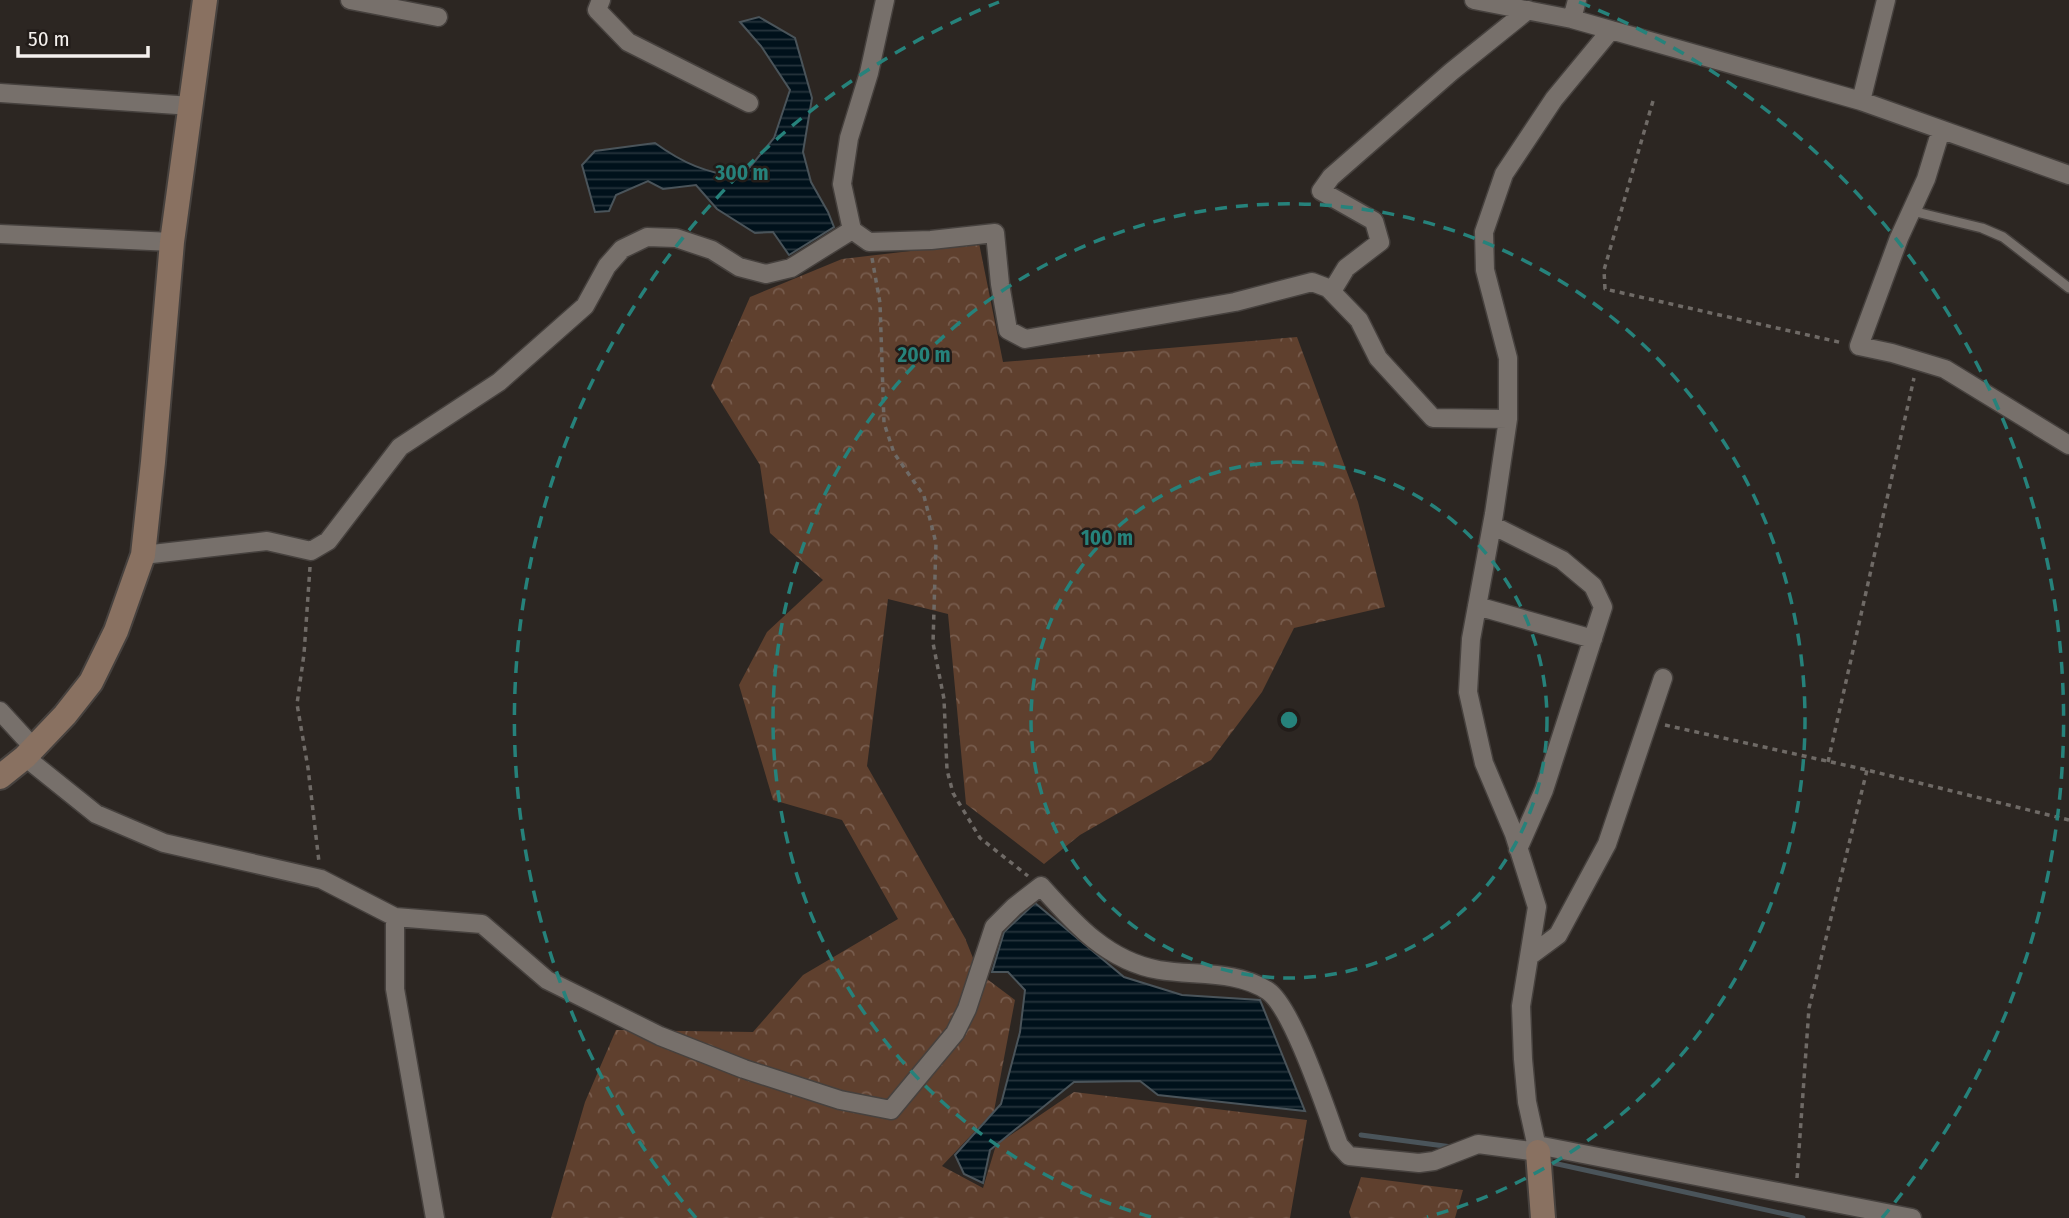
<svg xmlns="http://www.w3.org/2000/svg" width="2069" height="1218" font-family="'Fira Sans Condensed',sans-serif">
	<defs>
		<pattern id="forest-crowns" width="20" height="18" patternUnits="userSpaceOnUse" patternTransform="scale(1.75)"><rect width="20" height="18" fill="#5f402e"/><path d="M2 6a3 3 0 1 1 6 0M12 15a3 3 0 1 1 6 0" fill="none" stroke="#775c4d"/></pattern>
		<pattern id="water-rules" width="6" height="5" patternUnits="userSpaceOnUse" patternTransform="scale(1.75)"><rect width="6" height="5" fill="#00111b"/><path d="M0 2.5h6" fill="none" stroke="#26343c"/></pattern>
	</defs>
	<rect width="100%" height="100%" fill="#2c2622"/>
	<path fill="url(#forest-crowns)" d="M 979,243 L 1003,362 L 1297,337 L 1358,502 L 1385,607 L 1294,628 L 1262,692 L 1211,760 L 1080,835 L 1044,864 L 966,804 L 948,614 L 888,599 L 867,766 L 965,938 L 979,973 L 1015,1000 L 994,1111 L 942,1166 L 983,1188 L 996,1145 L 1074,1092 L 1307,1120 L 1290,1218 L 551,1218 L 585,1102 L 616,1030 L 753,1032 L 803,975 L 898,919 L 842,820 L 773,800 L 739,685 L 767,632 L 823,580 L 770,533 L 760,465 L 711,386 L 750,297 L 842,259 Z
		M 1361,1177 L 1463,1190 L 1455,1218 L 1351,1218 L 1349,1212 Z"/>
	<path fill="url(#water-rules)" stroke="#4a545a" stroke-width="2" d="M 759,17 L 795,38 L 812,98 L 803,152 L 811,182 L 828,212 L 834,227 L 789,255 L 773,232 L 755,233 L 717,209 L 696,185 L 663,189 L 648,181 L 616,195 L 609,211 L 595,212 L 582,165 L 595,151 L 655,143 C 684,164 705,172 741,178 L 774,138 L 790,90 L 761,46 L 740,22 Z
		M 1035,903 L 1124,977 L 1182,995 L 1260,1000 L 1305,1111 L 1158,1095 L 1140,1081 L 1074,1082 L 990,1150 L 983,1183 L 964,1174 L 955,1155 L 1001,1104 L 1020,1032 L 1025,990 L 1008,972 L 992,972 L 1004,932 Z"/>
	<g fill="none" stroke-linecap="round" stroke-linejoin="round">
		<path stroke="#4a545a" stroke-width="5" d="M 1361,1135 L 1452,1147
			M 1544,1161 L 1803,1218"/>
		<defs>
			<path id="lane" d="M 1912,211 L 1982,228 L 2003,237 L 2069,288"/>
			<path id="street" d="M 350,0 L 438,17
				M 601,0 L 597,10 L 628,42 L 749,103
				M 885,0 L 869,73 L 849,138 L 842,184 L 852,230 L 869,242 L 931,240 L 995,233 L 1000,284 L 1008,330 L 1025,339 L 1235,302 L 1312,282 L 1328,288 L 1359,320 L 1378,358 L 1433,418 L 1508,419
				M 1474,0 L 1572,19 L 1861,101 L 2069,175
				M 1572,19 L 1577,0
				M 0,93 L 192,106
				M 1861,101 L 1886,0
				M 1941,130 L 1926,179 L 1899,238 L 1859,346 L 1892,353 L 1945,369 L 2069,445
				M 0,234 L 172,242
				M 1332,291 L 1346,268 L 1380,242 L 1374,221 L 1321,191 L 1331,177 L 1451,72 L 1528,10
				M 1492,525 L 1562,560 L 1593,586 L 1603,607 L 1544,790 L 1518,849
				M 143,555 L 267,541 L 311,551 L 328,541 L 400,447 L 499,382 L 585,306 L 607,266 L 622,249 L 647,237 L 676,238 L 712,250 L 739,267 L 766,274 L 791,268 L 852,230
				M 1477,606 L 1593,639
				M 0,711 L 33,747
				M 25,757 L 96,814 L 164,843 L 321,879 L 395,917 L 482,924 L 547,980 L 660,1036 L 744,1069 L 840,1100 L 891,1110 L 955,1033 L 967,1009 L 994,927 L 1014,907 L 1041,886 C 1074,923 1107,961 1159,970 C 1195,976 1237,970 1268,991 C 1293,1008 1327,1113 1339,1145 L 1349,1156 L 1419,1163 L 1434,1161 L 1478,1144 L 1538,1152 L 1527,1102 L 1523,1059 L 1521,1006 L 1537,907 L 1514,834 L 1484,763 L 1468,692 L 1471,639 L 1494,514 L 1508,419 L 1508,358 L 1485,270 L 1484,232 L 1504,174 L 1554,99 L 1611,30
				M 395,917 L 395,989 L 435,1218
				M 1531,955 L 1558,935 L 1607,844 L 1663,678
				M 1537,1145 L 1912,1218"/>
			<path id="secondary" d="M 0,777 L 25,757 L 65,715 L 91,682 L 116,631 L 143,555 L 153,462 L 172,242 L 205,0
				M 1538,1152 L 1543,1218"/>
		</defs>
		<use href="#lane" stroke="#46413e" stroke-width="12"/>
		<use href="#street" stroke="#46413e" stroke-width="21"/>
		<use href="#secondary" stroke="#46413e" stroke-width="28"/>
		<path stroke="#6f6a66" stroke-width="3.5" stroke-dasharray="5 5" stroke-linecap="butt" d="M 1653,101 L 1604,270 L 1605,289 L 1843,343
			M 872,258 L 880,303 L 884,423 L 894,453 L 924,496 L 936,543 L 933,643 L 944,699 L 947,770 L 953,793 L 980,838 L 1028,876
			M 310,567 L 304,654 L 297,704 L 308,768 L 319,862
			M 1665,725 L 1867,770 L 2069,820
			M 1828,762 L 1914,378
			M 1797,1178 L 1809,1008 L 1867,770"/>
		<use href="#lane" stroke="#77706b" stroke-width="9"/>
		<use href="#street" stroke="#77706b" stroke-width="18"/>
		<use href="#secondary" stroke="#897161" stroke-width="24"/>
	</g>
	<g fill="none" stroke="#26827b" stroke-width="3.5" stroke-dasharray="12 9">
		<circle cx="1289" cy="720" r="258"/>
		<path d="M1151 1217A516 516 0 1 1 1427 1217"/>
		<path d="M696 1218A774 774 0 0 1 999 2M1579 2A774 774 0 0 1 1882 1218"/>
	</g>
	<circle cx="1289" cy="720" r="10" fill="#26827b" stroke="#221c19" stroke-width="3.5"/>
	<g font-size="21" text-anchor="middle" font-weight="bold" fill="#26827b" stroke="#221c19" stroke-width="5" stroke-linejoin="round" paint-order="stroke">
		<text x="742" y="180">300 m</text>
		<text x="924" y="362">200 m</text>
		<text x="1107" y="545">100 m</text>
	</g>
	<path d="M18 46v10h130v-10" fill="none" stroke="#f5f1ee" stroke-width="3.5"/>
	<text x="28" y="46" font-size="21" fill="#f5f1ee" stroke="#221c19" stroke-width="5" paint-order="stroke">50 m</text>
</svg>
